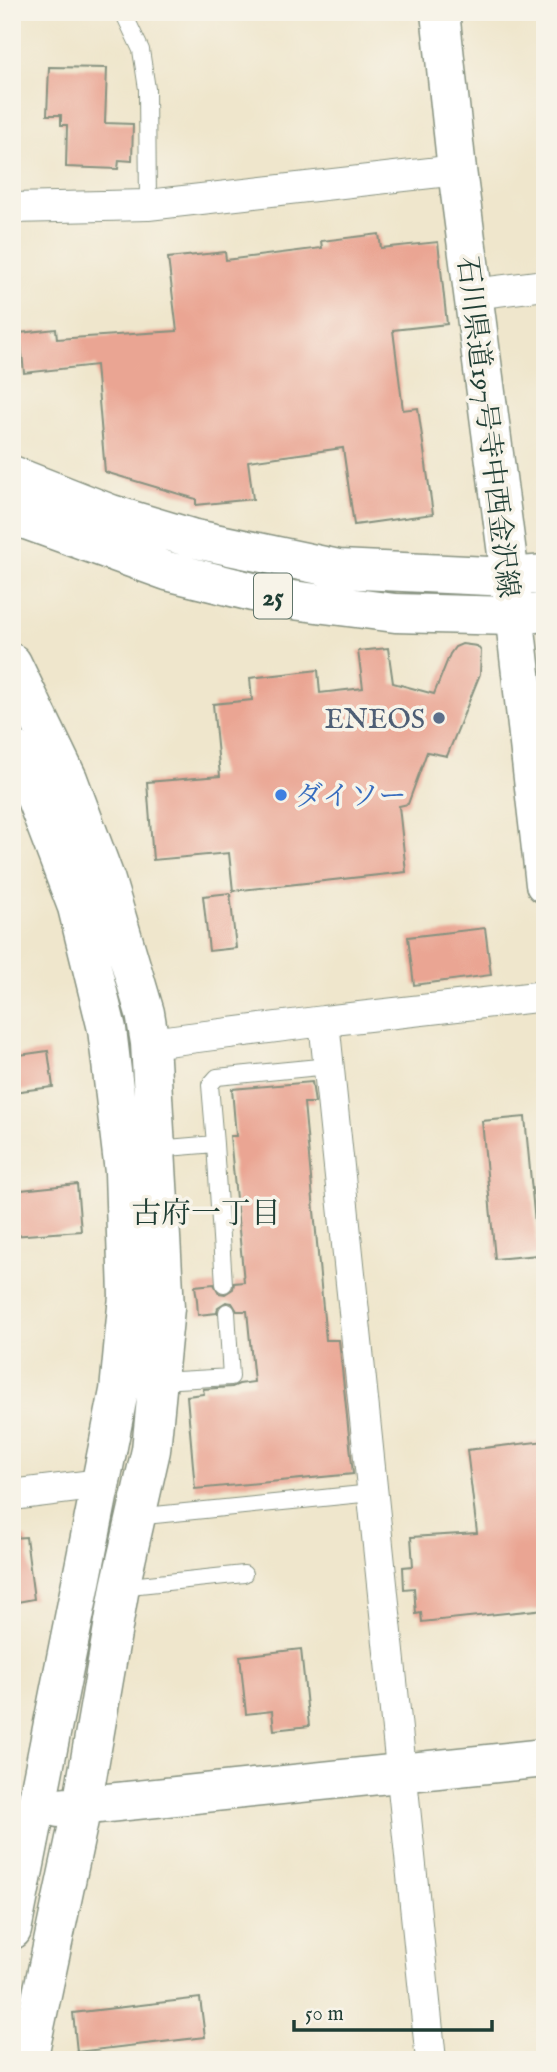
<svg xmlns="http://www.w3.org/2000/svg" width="557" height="2072" font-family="'IM FELL English','Noto Serif JP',serif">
	<rect width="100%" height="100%" fill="#f7f3e8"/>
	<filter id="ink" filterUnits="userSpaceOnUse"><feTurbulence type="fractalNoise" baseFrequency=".0143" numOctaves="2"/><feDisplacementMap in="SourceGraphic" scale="14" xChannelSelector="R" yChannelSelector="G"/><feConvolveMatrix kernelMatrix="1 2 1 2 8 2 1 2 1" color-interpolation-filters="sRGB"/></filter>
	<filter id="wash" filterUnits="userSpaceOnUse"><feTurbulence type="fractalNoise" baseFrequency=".00686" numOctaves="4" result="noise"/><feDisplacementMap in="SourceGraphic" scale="28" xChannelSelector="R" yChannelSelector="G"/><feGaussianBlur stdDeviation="1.57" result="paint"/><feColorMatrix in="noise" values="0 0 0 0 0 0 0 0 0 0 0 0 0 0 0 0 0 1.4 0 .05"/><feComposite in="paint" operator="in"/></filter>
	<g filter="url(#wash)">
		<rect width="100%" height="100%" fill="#efe6cc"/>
		<g id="blocks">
			<path fill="#eaa593" d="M 49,67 L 107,68 L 105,123 L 133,124 L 132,161 L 119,160 L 118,169 L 66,167 L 67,125 L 61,125 L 61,115 L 47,115 Z
				M 379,234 L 381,248 L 438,242 L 447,324 L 393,330 L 403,410 L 418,408 L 433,514 L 354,525 L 343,448 L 248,461 L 253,499 L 196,505 L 196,499 L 105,472 L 96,365 L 24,373 L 20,333 L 56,329 L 57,339 L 177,331 L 168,258 L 225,252 L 226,260 L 322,248 L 321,241 Z
				M 462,644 L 477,646 L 481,651 L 480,674 L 447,756 L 427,752 L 408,804 L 399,806 L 406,872 L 233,891 L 229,853 L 153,860 L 147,782 L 220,776 L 213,704 L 252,700 L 250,678 L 318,670 L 320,693 L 363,688 L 358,651 L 388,648 L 393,683 L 434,694 L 450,654 L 455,647 Z
				M 230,893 L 236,948 L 209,951 L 203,896 Z
				M 485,928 L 491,975 L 414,985 L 408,937 Z
				M 48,1051 L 53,1087 L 12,1092 L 12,1056 Z
				M 312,1082 L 315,1103 L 304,1103 L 326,1340 L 339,1340 L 353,1474 L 195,1489 L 187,1396 L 204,1394 L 203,1389 L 232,1387 L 239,1384 L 254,1382 L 247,1311 L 237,1311 L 232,1303 L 226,1302 L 218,1307 L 217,1313 L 198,1315 L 197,1300 L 195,1286 L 214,1284 L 219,1293 L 225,1294 L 233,1289 L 234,1283 L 244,1282 L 230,1136 L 236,1136 L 232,1089 Z
				M 525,1117 L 538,1255 L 495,1259 L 482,1121 Z
				M 77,1184 L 81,1231 L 12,1236 L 12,1191 Z
				M 545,1441 L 545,1609 L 422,1622 L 421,1613 L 416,1614 L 414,1588 L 404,1589 L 403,1567 L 413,1566 L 411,1537 L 477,1533 L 467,1450 Z
				M 26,1537 L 34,1599 L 12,1603 L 12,1538 Z
				M 301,1649 L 309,1726 L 274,1730 L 272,1711 L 246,1714 L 240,1656 Z
				M 200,1998 L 205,2037 L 77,2052 L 73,2013 Z"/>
		</g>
	</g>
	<g filter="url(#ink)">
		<use href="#blocks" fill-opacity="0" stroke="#879280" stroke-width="2"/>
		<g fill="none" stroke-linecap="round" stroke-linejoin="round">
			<defs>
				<path id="lane" d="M 123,12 L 141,50 L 147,89 L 148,205
					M 215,1144 L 210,1085 L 217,1077 L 329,1066
					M 156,1149 L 215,1144 L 224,1284
					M 159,1381 L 231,1377 L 227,1312
					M 135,1517 L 372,1493
					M 120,1587 L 244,1574"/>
				<path id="street" d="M 12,208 L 148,205 L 457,170
					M 473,294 L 545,285
					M 324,1021 L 545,996
					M 150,1043 L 324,1021 L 431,2060
					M 12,1495 L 101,1484"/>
				<path id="secondary" d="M 440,12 L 457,170 L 510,577 L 545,884
					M 12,663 L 68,779 L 106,881 L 145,1013 L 150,1043 L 165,1308 L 151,1450 L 120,1587 L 82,1806 L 28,2060
					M 12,748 L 32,789 L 77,907 L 107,1029 L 124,1172 L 128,1296 L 119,1391 L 12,1930
					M 59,1808 L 545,1758"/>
				<path id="primary" d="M 12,475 L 111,514 L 191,538 L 339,569 L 510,577 L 545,574
					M 12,515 L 167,571 L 277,598 L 395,613 L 513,616 L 545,612"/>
			</defs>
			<use href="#lane" stroke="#879280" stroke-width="18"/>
			<use href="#street" stroke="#879280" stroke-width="32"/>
			<use href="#secondary" stroke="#879280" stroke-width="41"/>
			<use href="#primary" stroke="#879280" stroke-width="41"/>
			<use href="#lane" stroke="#fff" stroke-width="16"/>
			<use href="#street" stroke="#fff" stroke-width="30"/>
			<use href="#secondary" stroke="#fff" stroke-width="38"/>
			<use href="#primary" stroke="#fff" stroke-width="38"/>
		</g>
	</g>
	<circle fill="#5c6f8a" stroke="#f7f3e8" stroke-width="2.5" cx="439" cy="718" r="7"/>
	<circle fill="#3f7fe0" stroke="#f7f3e8" stroke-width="2.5" cx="281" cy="795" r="7"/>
	<g text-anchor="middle" stroke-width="7" stroke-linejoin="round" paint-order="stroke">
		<rect fill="#f7f3e8" stroke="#60746a" stroke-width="2" x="254" y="573.5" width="38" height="45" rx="5"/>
		<g font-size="26" font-weight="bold" fill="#1f3d34">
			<text x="273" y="605">25</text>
		</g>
		<g font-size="28" fill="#1f3d34" stroke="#f7f3e8">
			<text transform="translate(489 427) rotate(83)" y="10">石川県道197号寺中西金沢線</text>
		</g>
		<g font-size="28" fill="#4e5e75" stroke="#f7f3e8" text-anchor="end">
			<text x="425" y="728">ENEOS</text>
		</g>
		<g font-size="28" fill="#366cbe" stroke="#f7f3e8" text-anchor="start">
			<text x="295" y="805">ダイソー</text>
		</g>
		<g font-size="30" fill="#1f3d34" stroke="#f7f3e8">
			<text x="206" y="1223">古府一丁目</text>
		</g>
	</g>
	<rect width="557" height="2072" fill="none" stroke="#f7f3e8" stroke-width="42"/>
	<path d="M294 2020v10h198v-10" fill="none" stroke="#1f3d34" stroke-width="3.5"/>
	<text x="305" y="2020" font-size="21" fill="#1f3d34" stroke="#f7f3e8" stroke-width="5" paint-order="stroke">50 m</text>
</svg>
